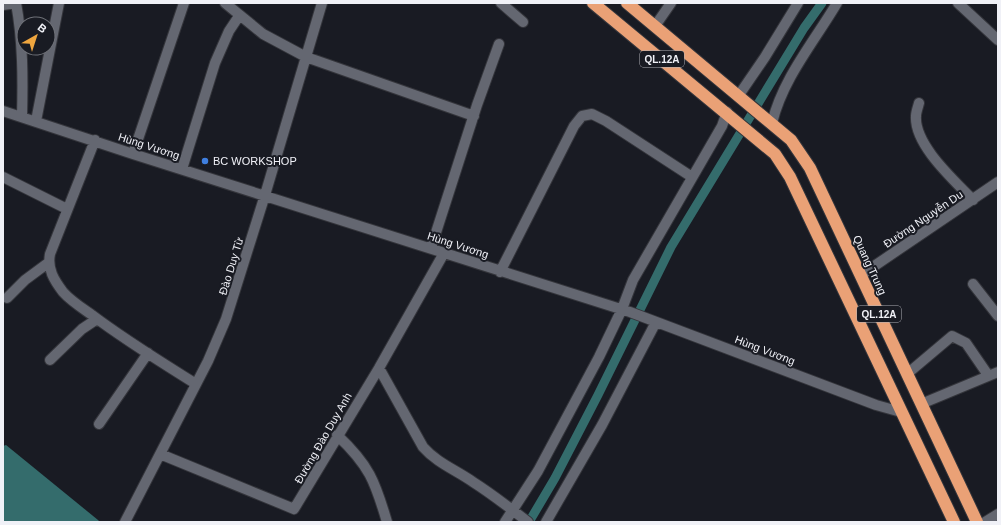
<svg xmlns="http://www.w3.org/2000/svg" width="1001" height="525" font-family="Helvetica,sans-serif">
	<rect width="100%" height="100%" fill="#191b23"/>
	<path fill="#346c6c" d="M 6,445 L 98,520 L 100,522 L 3,522 L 3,446 Z"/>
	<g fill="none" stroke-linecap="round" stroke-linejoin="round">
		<path stroke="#346c6c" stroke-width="9" d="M 529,522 L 555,478 L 598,395 L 671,247 L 804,28 L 822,3"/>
		<defs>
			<path id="minor" d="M 16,3 C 23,41 23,79 22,117
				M 225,3 L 263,34 L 306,57 L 474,116
				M 501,3 L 523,22
				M 958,3 L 998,40
				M 3,5 L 16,3
				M 655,26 L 671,3
				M 739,95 L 765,57 L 798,3
				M 919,103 C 918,107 916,112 916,116 C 914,145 954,180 973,200
				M 3,111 L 133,154 L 630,312 L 876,405 L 901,412
				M 36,121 L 59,3
				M 772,123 C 783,78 814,42 837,3
				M 95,140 L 50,254 C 47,269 54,280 63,292 C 71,301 82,308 92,315 C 125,340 161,362 196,384
				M 133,154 L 184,3
				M 182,169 L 215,63 L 229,31 L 239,16
				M 3,177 L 67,209
				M 431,248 L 477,105 L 499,44
				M 500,272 L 574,126 L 582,116 L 592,114 L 606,121 L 692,177
				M 861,275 L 998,182
				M 973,284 L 998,316
				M 7,298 L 25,280 L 48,263
				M 50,360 L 82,329 L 97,319
				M 379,368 L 423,447 C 437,463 456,470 473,482 C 492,494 510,508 528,522
				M 907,374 L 952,336 L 966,343 L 988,375
				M 921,404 L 998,372
				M 99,424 L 148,353
				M 337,435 C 369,465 375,481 387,522
				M 160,454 L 294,509 L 379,368 L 444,253
				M 125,522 L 208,361 L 226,319 L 265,195 L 322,3
				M 505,522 L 538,471 L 599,357 L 622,309 L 633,280 L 722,126 L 727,112
				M 546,522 L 602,425 L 656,322
				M 985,522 L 998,514"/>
			<path id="highway" d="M 593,3 L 775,154 L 790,177 L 954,522
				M 627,3 L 791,140 L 810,168 L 977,522"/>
		</defs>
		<use href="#minor" stroke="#34353b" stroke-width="12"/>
		<use href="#highway" stroke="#34353b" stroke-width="14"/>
		<use href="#minor" stroke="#646771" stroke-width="10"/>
		<use href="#highway" stroke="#eaa176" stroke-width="12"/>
	</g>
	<circle fill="#3f7fe0" stroke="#191b23" stroke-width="1.5" cx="205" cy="161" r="4"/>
	<g text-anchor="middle" stroke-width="4" stroke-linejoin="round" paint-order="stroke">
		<g fill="#191b23" stroke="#b0b1b7" stroke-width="1">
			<rect x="640" y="51" width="44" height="16" rx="3"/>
			<rect x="857" y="306" width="44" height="16" rx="3"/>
		</g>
		<g font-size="10" font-weight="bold" fill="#f0f1f7">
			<text x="662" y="63">QL.12A</text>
			<text x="879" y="318">QL.12A</text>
		</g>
		<g font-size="11" fill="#f0f1f7" stroke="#191b23">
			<text transform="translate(149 146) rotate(18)" y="4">Hùng Vương</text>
			<text transform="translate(923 219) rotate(-34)" y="4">Đường Nguyễn Du</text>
			<text transform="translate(458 245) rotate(18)" y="4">Hùng Vương</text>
			<text transform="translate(870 265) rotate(65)" y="4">Quang Trung</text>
			<text transform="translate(231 266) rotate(-73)" y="4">Đào Duy Từ</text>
			<text transform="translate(765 350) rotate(21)" y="4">Hùng Vương</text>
			<text transform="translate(323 438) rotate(-60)" y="4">Đường Đào Duy Anh</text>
		</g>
		<g font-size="11" fill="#f0f1f7" stroke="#191b23" text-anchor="start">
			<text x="213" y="165">BC WORKSHOP</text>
		</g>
	</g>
	<rect width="1001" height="525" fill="none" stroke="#f0f1f7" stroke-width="8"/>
	<g transform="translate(36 36) rotate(39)"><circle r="19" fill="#191b23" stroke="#6f7178"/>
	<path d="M0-3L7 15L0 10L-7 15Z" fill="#f0a63f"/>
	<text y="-6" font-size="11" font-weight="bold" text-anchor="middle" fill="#f0f1f7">B</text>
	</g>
</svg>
